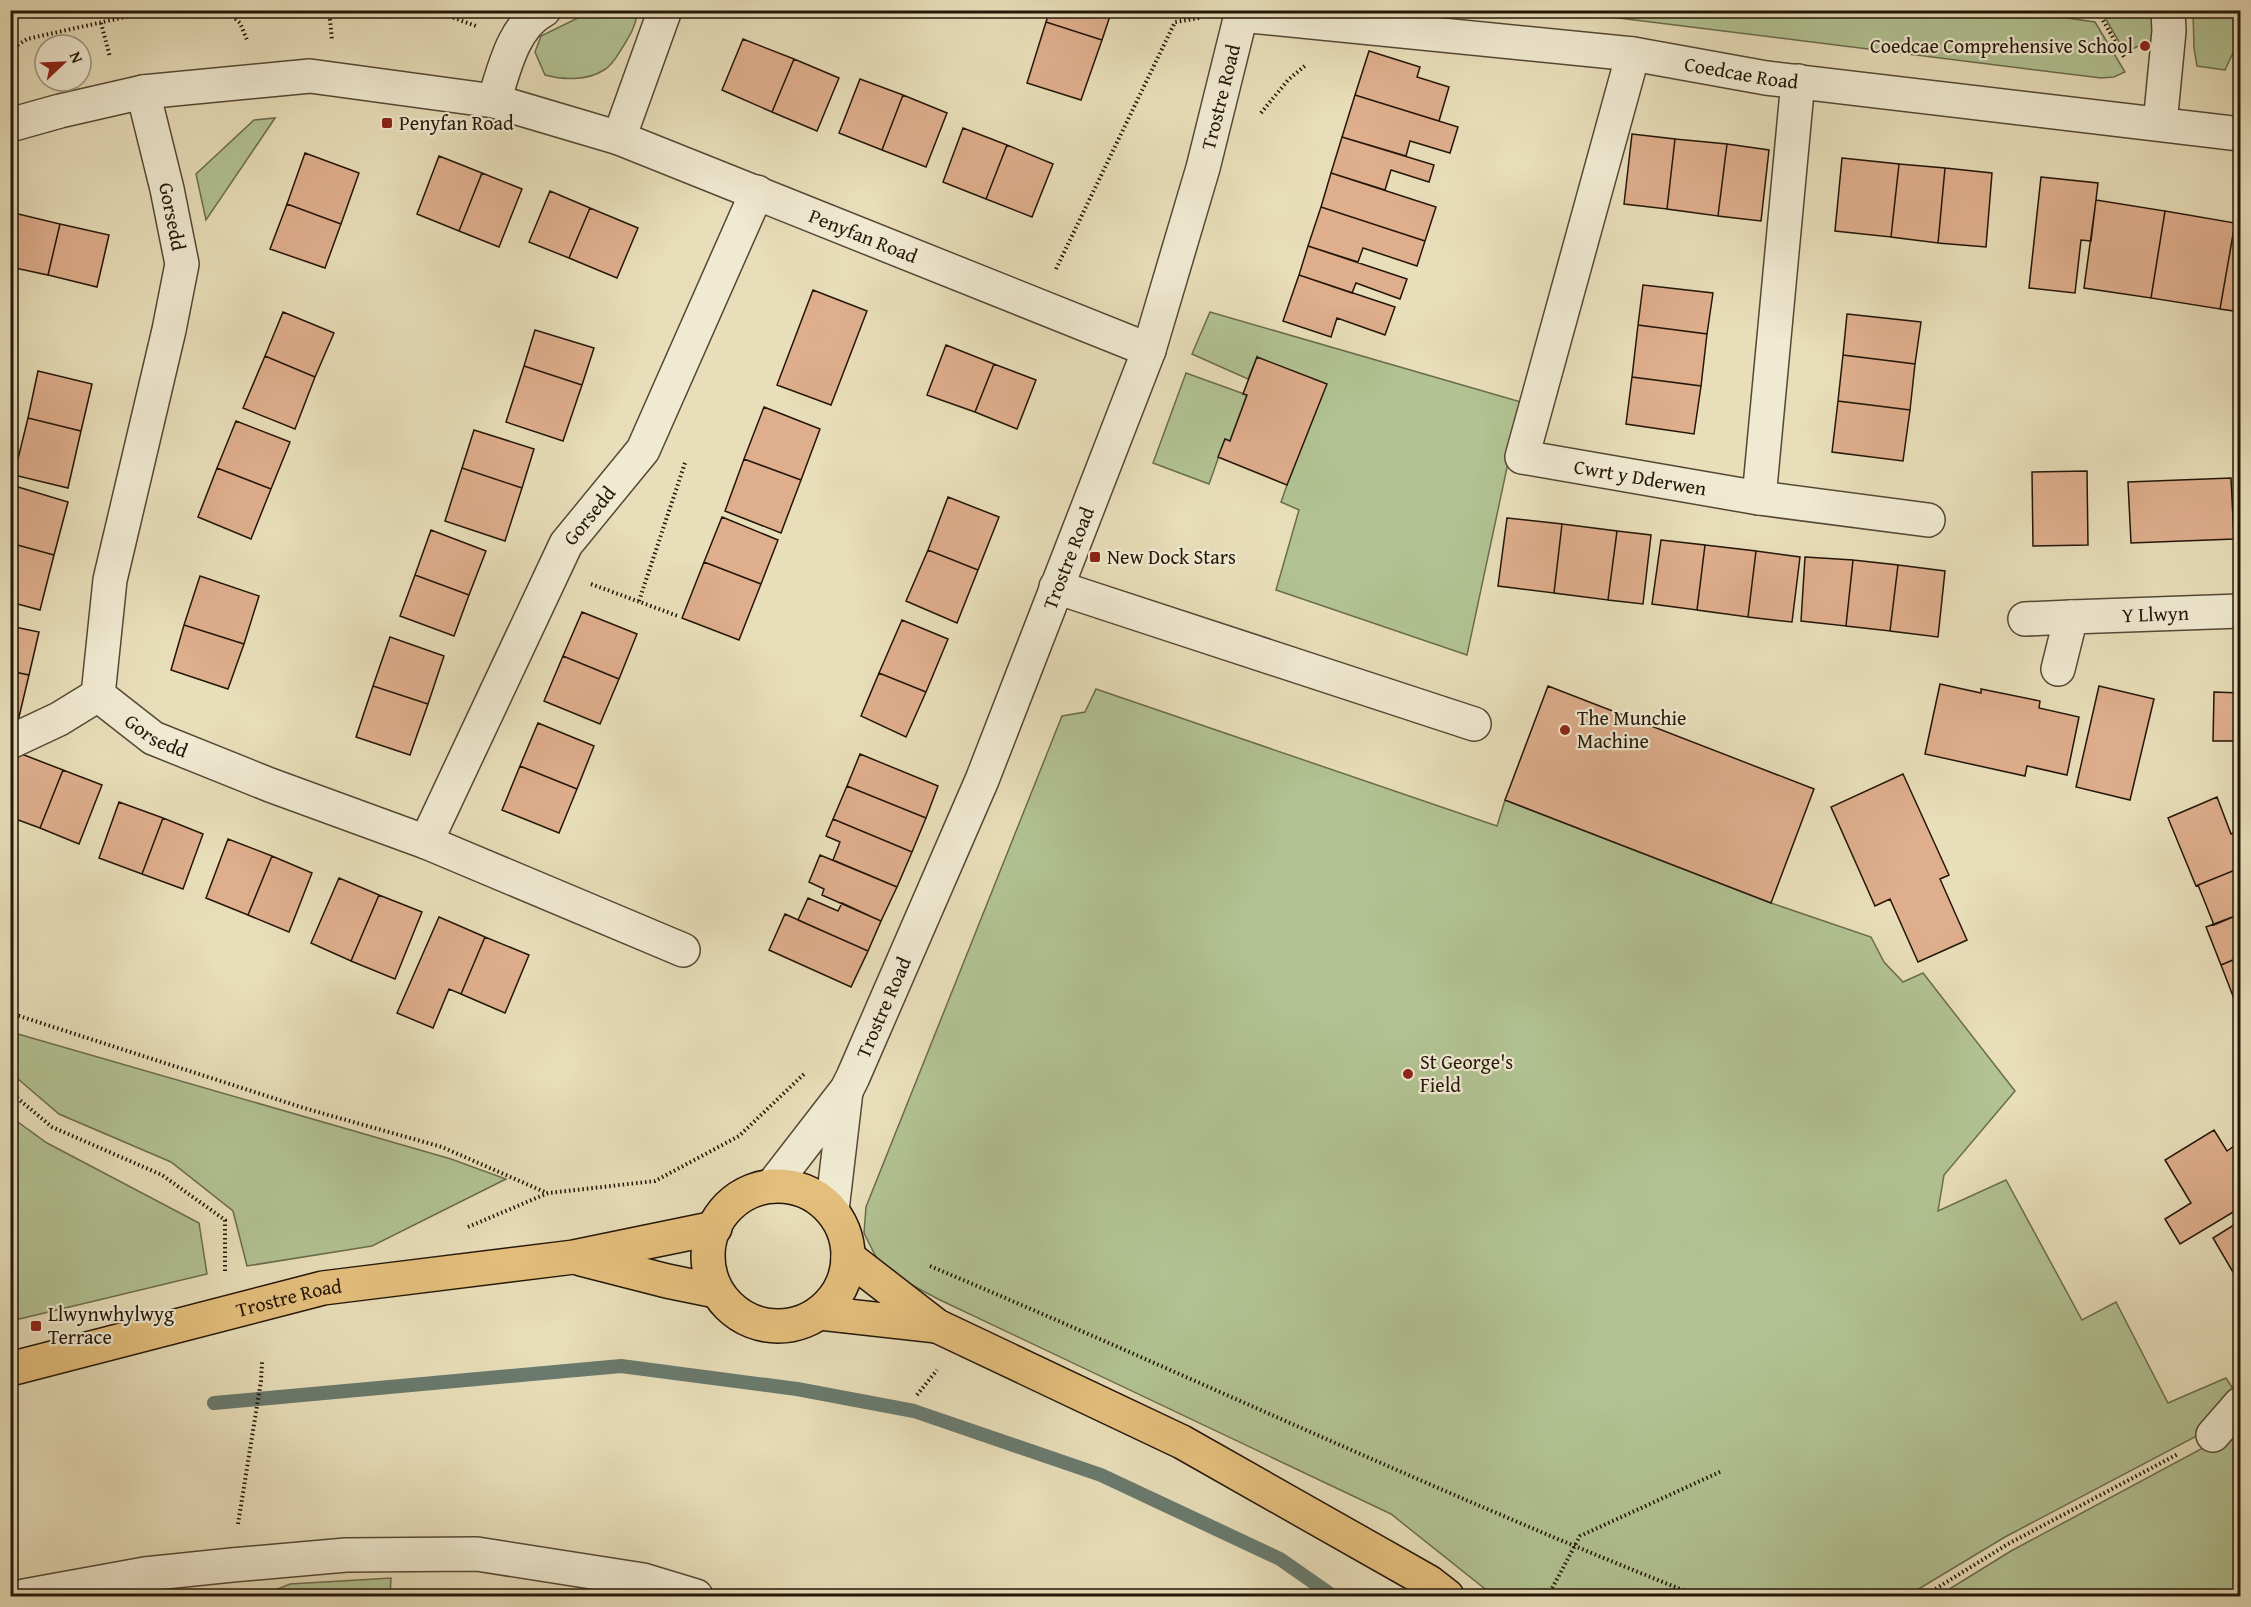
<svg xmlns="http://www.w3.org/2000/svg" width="2251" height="1607" font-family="'Gentium Book Plus',serif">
	<rect width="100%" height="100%" fill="#e8deb9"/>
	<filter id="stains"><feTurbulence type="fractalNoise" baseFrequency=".00333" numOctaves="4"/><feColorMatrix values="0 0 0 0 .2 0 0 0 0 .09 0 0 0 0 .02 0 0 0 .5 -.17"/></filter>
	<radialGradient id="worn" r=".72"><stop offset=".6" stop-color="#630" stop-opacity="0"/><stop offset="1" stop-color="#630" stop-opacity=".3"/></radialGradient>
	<path fill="#b2c292" stroke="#6a6c4e" stroke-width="1.5" d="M 594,10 L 633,11 L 637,15 C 635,27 630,35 624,45 C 618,54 613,65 604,70 C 587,81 563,80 545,75 L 535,52 L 541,36 Z
		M 1562,11 L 2010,10 L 2095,22 L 2125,72 L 2114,77 L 2101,78 Z
		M 2101,11 L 2154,11 L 2155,39 L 2125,52 Z
		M 2193,11 L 2240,11 L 2240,38 L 2225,70 L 2197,66 L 2194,48 Z
		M 275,118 L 206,220 L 196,174 L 254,120 Z
		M 1210,312 L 1521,402 L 1467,655 L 1276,590 L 1299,510 L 1281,502 L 1287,485 L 1257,357 L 1248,379 L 1192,354 Z
		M 1186,373 L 1247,395 L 1230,441 L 1225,439 L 1209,484 L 1153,463 Z
		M 1096,689 L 1497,826 L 1505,800 L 1771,903 L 1871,937 L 1884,962 L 1903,982 L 1923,973 L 2015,1091 L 1944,1175 L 1938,1211 L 2006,1180 L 2082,1320 L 2116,1302 L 2168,1403 L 2226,1378 L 2237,1395 L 2210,1429 L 2005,1537 L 1907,1596 L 1494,1596 L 1391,1514 L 938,1299 L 882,1269 L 864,1233 L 866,1207 L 1062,716 L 1085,712 Z
		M 11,1032 L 451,1159 L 506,1179 L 372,1246 L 247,1266 L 233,1211 L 171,1162 L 59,1114 L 11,1073 Z
		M 11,1117 L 47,1143 L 199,1223 L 207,1274 L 11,1321 Z
		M 2240,1411 L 2240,1596 L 1938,1596 L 2011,1551 L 2216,1441 Z
		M 391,1578 L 390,1596 L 267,1596 L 270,1592 L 290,1584 Z"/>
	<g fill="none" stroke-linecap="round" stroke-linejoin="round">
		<path stroke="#697a6e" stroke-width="14" d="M 214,1403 L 621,1366 L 797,1389 L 914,1411 L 1101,1475 L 1280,1559 L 1333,1596"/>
	</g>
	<path fill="#dfae8d" stroke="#231609" stroke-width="1.5" d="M 10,10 L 40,10 L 10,18 Z
		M 1050,10 L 1112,10 L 1102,40 L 1046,22 Z
		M 1046,22 L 1102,40 L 1081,100 L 1027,83 Z
		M 743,39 L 794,59 L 772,112 L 722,90 Z
		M 1369,51 L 1420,67 L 1417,77 L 1449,87 L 1439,121 L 1355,95 Z
		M 794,59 L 839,78 L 817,131 L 772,112 Z
		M 860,79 L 903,95 L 882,150 L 839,133 Z
		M 903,95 L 947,113 L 926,167 L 882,150 Z
		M 1355,95 L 1458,127 L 1450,153 L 1410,141 L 1406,156 L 1342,137 Z
		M 963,128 L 1007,145 L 986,199 L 943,182 Z
		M 1632,134 L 1675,139 L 1667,209 L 1624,204 Z
		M 1342,137 L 1434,165 L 1429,182 L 1391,170 L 1385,190 L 1331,173 Z
		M 1675,139 L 1727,144 L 1718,216 L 1667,209 Z
		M 1727,144 L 1769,150 L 1761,221 L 1718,216 Z
		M 1007,145 L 1053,164 L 1032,217 L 986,199 Z
		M 305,153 L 359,173 L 341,224 L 287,204 Z
		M 439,156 L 482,173 L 459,231 L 417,214 Z
		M 1842,158 L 1899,164 L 1891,237 L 1835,231 Z
		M 1899,164 L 1945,168 L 1938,243 L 1891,237 Z
		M 1945,168 L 1992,173 L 1986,247 L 1938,243 Z
		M 482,173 L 522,189 L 499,247 L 459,231 Z
		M 1331,173 L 1436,207 L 1425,241 L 1321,207 Z
		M 2041,177 L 2098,183 L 2091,241 L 2081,240 L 2075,293 L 2029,288 Z
		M 550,191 L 590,208 L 569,258 L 529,242 Z
		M 2096,200 L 2165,211 L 2151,298 L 2084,288 Z
		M 287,204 L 341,224 L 325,268 L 270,249 Z
		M 1321,207 L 1425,241 L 1417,266 L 1363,248 L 1358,262 L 1308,246 Z
		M 590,208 L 638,228 L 617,278 L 569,258 Z
		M 2165,211 L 2235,223 L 2220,309 L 2151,298 Z
		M 10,212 L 60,224 L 48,275 L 10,267 Z
		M 2235,223 L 2240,224 L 2240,312 L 2220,309 Z
		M 60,224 L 109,235 L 97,287 L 48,275 Z
		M 1308,246 L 1407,279 L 1400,299 L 1356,283 L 1352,293 L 1299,275 Z
		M 1299,275 L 1395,307 L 1385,335 L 1337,318 L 1331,337 L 1283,321 Z
		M 1643,285 L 1713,293 L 1707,334 L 1638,325 Z
		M 813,290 L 867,311 L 831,405 L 777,385 Z
		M 283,312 L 334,333 L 315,377 L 265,356 Z
		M 1847,314 L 1921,322 L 1915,364 L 1843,355 Z
		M 1638,325 L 1707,334 L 1701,386 L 1632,377 Z
		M 535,330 L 594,348 L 582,385 L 524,366 Z
		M 946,345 L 994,364 L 975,412 L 927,395 Z
		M 1843,355 L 1915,364 L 1910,410 L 1838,401 Z
		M 265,356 L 315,377 L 295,429 L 243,408 Z
		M 1257,357 L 1327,384 L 1287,485 L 1218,457 L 1225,439 L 1230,441 L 1247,395 L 1243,394 Z
		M 994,364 L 1036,380 L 1017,429 L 975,412 Z
		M 524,366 L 582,385 L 563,441 L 506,422 Z
		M 38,371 L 92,384 L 81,431 L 28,418 Z
		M 1632,377 L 1701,386 L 1694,434 L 1626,424 Z
		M 1838,401 L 1910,410 L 1903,461 L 1832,452 Z
		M 764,407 L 820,429 L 801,480 L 744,459 Z
		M 28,418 L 81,431 L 68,488 L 14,475 Z
		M 236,421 L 290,442 L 271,489 L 217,468 Z
		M 474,430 L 534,449 L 522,488 L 462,468 Z
		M 744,459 L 801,480 L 781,533 L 725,511 Z
		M 217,468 L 271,489 L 251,539 L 198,517 Z
		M 462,468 L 522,488 L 505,541 L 445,521 Z
		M 2087,471 L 2088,545 L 2033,546 L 2032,472 Z
		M 2231,478 L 2234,539 L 2131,543 L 2128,482 Z
		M 18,487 L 68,502 L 54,555 L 10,543 L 10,512 Z
		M 948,497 L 999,517 L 978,570 L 928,550 Z
		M 722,517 L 778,540 L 761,584 L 704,562 Z
		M 1507,518 L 1562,524 L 1554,593 L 1498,586 Z
		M 1562,524 L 1617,531 L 1608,600 L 1554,593 Z
		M 431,530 L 486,551 L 469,595 L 415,575 Z
		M 1617,531 L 1651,535 L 1643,604 L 1608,600 Z
		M 1661,540 L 1705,545 L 1697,610 L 1652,604 Z
		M 10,543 L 54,555 L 40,610 L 10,602 Z
		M 1705,545 L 1756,551 L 1748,617 L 1697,610 Z
		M 928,550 L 978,570 L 957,623 L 906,601 Z
		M 1756,551 L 1800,557 L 1792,622 L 1748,617 Z
		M 1805,557 L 1853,560 L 1846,626 L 1801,621 Z
		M 1853,560 L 1898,565 L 1890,631 L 1846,626 Z
		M 704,562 L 761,584 L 739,640 L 682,618 Z
		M 1898,565 L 1945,571 L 1938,637 L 1890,631 Z
		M 415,575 L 469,595 L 454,636 L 400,616 Z
		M 200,576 L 259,596 L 244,644 L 184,625 Z
		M 582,612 L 637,634 L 619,679 L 563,656 Z
		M 902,620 L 948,639 L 926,692 L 879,673 Z
		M 184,625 L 244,644 L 228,689 L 171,670 Z
		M 10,626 L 39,632 L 29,675 L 10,671 Z
		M 390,637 L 444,656 L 428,704 L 373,686 Z
		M 563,656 L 619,679 L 600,724 L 544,701 Z
		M 10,671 L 29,675 L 18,721 L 10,719 Z
		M 879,673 L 926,692 L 906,737 L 861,716 Z
		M 1940,684 L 1981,693 L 1981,689 L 2040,701 L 2039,708 L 2079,717 L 2067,775 L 2027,766 L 2025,776 L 1925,754 Z
		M 373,686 L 428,704 L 410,755 L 356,737 Z
		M 1548,686 L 1814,789 L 1771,903 L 1505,800 Z
		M 2099,686 L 2154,699 L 2130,800 L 2076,787 Z
		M 2214,692 L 2240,693 L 2240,741 L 2213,741 Z
		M 538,723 L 594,746 L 577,789 L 520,766 Z
		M 19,753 L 63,770 L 40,828 L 10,817 L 10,774 Z
		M 860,754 L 938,786 L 926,818 L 847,786 Z
		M 520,766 L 577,789 L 559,833 L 502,810 Z
		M 63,770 L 102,785 L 79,844 L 40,828 Z
		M 1903,774 L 1949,875 L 1940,879 L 1967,940 L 1918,962 L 1890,899 L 1875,906 L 1831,807 Z
		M 847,786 L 926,818 L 912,852 L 833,819 Z
		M 2217,797 L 2231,834 L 2240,830 L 2240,868 L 2196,886 L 2168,818 Z
		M 119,802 L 163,818 L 142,874 L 99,858 Z
		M 163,818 L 203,834 L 183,889 L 142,874 Z
		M 833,819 L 912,852 L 897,887 L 833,860 L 840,842 L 826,836 Z
		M 228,839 L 272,856 L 248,915 L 206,898 Z
		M 820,855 L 897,887 L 881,921 L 822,895 L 824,889 L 809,882 Z
		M 272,856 L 312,873 L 289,932 L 248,915 Z
		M 2240,868 L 2240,914 L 2214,925 L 2198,885 Z
		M 339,878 L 379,895 L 351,961 L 311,943 Z
		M 379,895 L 422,912 L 395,979 L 351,961 Z
		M 808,898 L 838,911 L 842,903 L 881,921 L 868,951 L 798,920 Z
		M 785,914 L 868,951 L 851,987 L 769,950 Z
		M 2240,914 L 2240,957 L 2221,965 L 2206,927 Z
		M 439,917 L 485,937 L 461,994 L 449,989 L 433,1028 L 397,1013 Z
		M 485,937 L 529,955 L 505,1013 L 461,994 Z
		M 2240,957 L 2240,1008 L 2238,1009 L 2221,965 Z
		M 2214,1130 L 2227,1151 L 2237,1144 L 2240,1149 L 2240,1164 L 2235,1167 L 2240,1176 L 2240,1208 L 2180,1244 L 2165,1219 L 2191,1203 L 2165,1160 Z
		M 2240,1221 L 2240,1284 L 2213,1238 Z"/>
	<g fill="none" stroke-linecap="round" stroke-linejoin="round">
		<defs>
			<g id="minor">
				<path id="s1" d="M 1241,15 L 1633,54 L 1766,78 L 2240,134"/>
				<path id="s2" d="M 1633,54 L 1522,457 L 1759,498 L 1928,520"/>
				<path id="s3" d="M 143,92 L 167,189 L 182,264 L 169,330 L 110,580 L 98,695 L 153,738 L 270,785 L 426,842 L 683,950"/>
				<path d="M 494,101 C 504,70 513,26 544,10"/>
				<path d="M 2160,124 L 2169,31 L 2168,10"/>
				<path id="s4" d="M 10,125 L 60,111 L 143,92 L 310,76 L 494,101 L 619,138 L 1149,350"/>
				<path d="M 619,138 L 665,10"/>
				<path d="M 1759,498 L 1798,81"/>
				<path d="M 1056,587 L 1474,724"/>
				<path d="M 2025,619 L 2071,617"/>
				<path id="s5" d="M 2058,669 L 2071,617 L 2240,611"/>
				<path d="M 10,742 L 59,719 L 98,695"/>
				<path id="s6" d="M 426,842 L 566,544 L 643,450 L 757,192"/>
				<path id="s7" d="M 772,1186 L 847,1089 L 853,1077 L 982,780 L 1149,350 L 1203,168 L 1241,15 L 1240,10"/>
				<path d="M 832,1210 L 846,1091"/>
				<path d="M 2213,1435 L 2240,1404"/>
				<path d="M 24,1596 L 145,1574 L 232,1565 L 346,1555 L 477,1554 L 643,1580 L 696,1596"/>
			</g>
			<g id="major">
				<circle cx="778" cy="1256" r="70"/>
				<path d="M 848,1257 L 937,1326 L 1182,1442 L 1429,1582 L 1447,1596"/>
				<path d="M 581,1259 L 667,1281 L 716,1291"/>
				<path d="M 820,1313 L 937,1326"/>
				<path id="s8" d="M 10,1369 L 323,1288 L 574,1257 L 715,1228"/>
			</g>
		</defs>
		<use href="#minor" stroke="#544835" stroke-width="36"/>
		<use href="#major" stroke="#231609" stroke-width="36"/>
		<path stroke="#231609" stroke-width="4" stroke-dasharray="1.5 3" stroke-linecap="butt" d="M 225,10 L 240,23 L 247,40
			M 329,10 L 332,40
			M 432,10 L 476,26
			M 2057,10 L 2100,15 L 2124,57
			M 101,23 L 110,57
			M 10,50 L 27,39 L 156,10
			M 1261,113 L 1288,80 L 1307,64
			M 1056,269 L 1175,22 L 1199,18
			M 591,584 L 678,616
			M 639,601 L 685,463
			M 10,1013 L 307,1109 L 442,1147 L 547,1193
			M 10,1092 L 52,1127 L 162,1175 L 225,1220 L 225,1273
			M 468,1227 L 548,1193 L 655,1181 L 739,1136 L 804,1074
			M 930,1266 C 1187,1374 1439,1494 1698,1596
			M 917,1395 L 937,1370
			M 238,1524 L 261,1381 L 262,1362
			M 1548,1596 L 1580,1536 L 1722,1471
			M 1924,1596 L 2008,1544 L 2178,1454"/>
		<use href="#minor" stroke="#f0ead2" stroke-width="33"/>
		<use href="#major" stroke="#e4bf7c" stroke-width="33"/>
	</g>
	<g fill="#8f2418" stroke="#f0ead2" stroke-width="2">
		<circle cx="2145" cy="46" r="6"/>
		<rect x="381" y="117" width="12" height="12" rx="3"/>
		<rect x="1089" y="551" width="12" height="12" rx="3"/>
		<circle cx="1565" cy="730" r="6"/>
		<circle cx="1408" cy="1074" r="6"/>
		<rect x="30" y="1320" width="12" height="12" rx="3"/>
	</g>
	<g text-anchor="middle" stroke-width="4.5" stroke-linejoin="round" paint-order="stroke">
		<g font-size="20" fill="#231609" stroke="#f0ead2" text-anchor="start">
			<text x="2133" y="53" text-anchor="end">Coedcae Comprehensive School</text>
			<text x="399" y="130">Penyfan Road</text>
			<text x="1107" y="564">New Dock Stars</text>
			<text x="1577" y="725">The Munchie<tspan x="1577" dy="23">Machine</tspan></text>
			<text x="1420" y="1069">St George's<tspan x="1420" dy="23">Field</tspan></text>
			<text x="48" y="1321">Llwynwhylwyg<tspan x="48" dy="23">Terrace</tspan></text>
		</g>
		<g font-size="20" fill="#231609" stroke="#f0ead2">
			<text dy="7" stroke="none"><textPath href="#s1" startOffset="504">Coedcae Road</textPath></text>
			<text dy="7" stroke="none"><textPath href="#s7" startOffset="1184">Trostre Road</textPath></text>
			<text dy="7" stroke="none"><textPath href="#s3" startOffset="128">Gorsedd</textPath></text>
			<text dy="7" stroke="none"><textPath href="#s4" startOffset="884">Penyfan Road</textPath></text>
			<text dy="7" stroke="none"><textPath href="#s2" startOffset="538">Cwrt y Dderwen</textPath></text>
			<text dy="7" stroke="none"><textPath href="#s6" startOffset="366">Gorsedd</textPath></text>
			<text dy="7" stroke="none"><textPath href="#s7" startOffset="698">Trostre Road</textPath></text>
			<text dy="7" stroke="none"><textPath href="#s5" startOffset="138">Y Llwyn</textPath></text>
			<text dy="7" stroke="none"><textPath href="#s3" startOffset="688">Gorsedd</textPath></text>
			<text dy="7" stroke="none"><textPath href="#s7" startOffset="212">Trostre Road</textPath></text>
			<text dy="7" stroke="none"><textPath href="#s8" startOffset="288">Trostre Road</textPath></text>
		</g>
	</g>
	<rect width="2251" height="1607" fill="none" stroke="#e8deb9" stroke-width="36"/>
	<rect x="12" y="12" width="2227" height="1583" fill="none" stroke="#231609" stroke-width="3"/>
	<rect x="18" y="18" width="2215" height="1571" fill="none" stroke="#231609" stroke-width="1.5"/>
	<g transform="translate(63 63) rotate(67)"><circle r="28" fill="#f0ead2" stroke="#9e9582" stroke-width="1.5"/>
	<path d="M0-4.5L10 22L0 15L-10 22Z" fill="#8f2418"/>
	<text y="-9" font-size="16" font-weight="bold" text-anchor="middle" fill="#231609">N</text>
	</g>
	<rect width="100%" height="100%" filter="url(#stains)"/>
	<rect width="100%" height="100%" fill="url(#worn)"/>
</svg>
